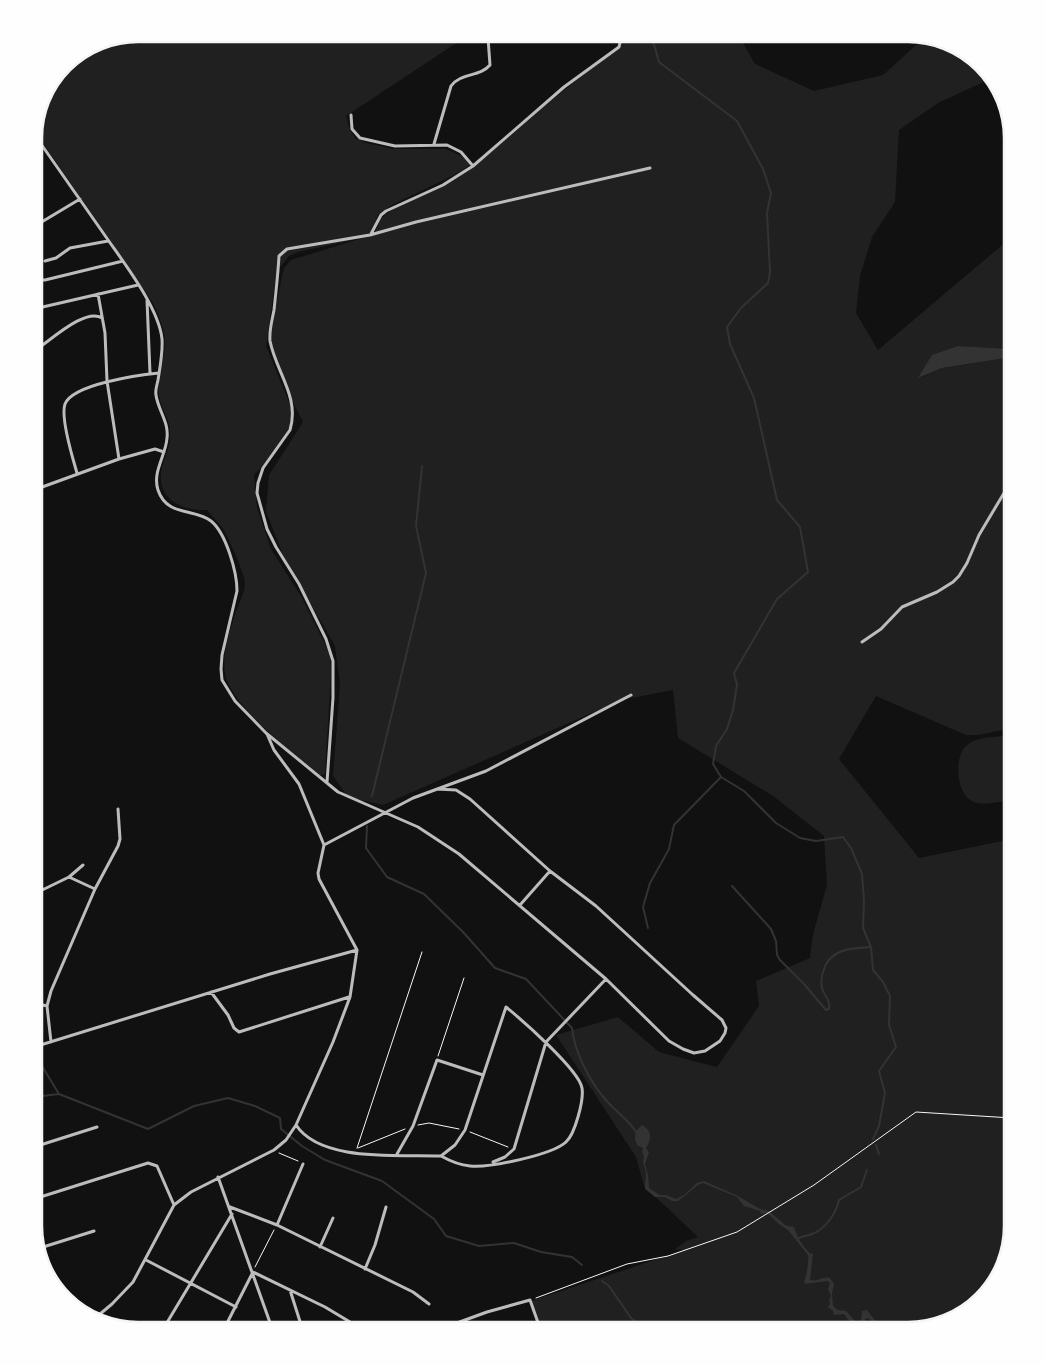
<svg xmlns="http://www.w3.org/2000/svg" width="1046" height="1365" font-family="'IBM Plex Serif',serif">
	<rect width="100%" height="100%" fill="#111"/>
	<path fill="#202020" d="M 139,34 L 470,34 L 346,116 L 350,130 L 355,138 L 366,143 L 394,149 L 446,149 L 463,157 L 470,165 L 454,175 L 392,205 L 378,215 L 371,235 L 378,233 L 375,232 L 382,217 L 394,209 L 443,185 L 473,165 L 517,127 L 619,47 L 620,34 L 738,34 L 755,64 L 814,91 L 883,75 L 925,37 L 960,48 L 992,78 L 938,103 L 899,130 L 895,202 L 872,237 L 860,276 L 856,313 L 878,350 L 1007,241 L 1012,227 L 1012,349 L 958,346 L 919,378 L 942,368 L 1012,357 L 1012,728 L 979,735 L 966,735 L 876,696 L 839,759 L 919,858 L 1012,839 L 1012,1227 L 998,1279 L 965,1314 L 908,1331 L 542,1331 L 531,1301 L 682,1251 L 682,1249 L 674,1250 L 686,1241 L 698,1237 L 644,1186 L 636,1157 L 556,1035 L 618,1017 L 659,1052 L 717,1067 L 759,1006 L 756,981 L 810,958 L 813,934 L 827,885 L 824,836 L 773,796 L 678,738 L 673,690 L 621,700 L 383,805 L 348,797 L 333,776 L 340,684 L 335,646 L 283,555 L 266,511 L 269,475 L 303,422 L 284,384 L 272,349 L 269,337 L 284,268 L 291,260 L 366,237 L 298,252 L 289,256 L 277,271 L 266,346 L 291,407 L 290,430 L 271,457 L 254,475 L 257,508 L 271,549 L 302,598 L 330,654 L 331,671 L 325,774 L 320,775 C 292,751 244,717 228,683 C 218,661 230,630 237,609 C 240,601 245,592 245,583 C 245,574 229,540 224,530 L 207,510 C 185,511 158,501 161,473 C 163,458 171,450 170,432 C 170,419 161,409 159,396 C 156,379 164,360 165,343 C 165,329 159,316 153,303 L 34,130 L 44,92 L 69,60 L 99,42 Z
		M 1012,735 L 1012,800 C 1001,801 985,806 974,802 C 956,796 953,756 967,745 C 978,736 999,737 1012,735 Z"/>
	<path fill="#333" d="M 958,346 L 1012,349 L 1012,357 L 942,368 L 918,378 L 932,355 Z
		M 642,1125 C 653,1131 651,1140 646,1148 L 649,1152 L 645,1164 L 648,1175 L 649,1188 L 660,1195 L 666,1195 L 676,1199 L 684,1195 L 697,1183 L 704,1181 L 738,1196 L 760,1209 L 769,1211 L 785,1225 L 794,1227 C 797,1237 803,1247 811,1254 L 813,1253 L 810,1280 C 817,1282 822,1276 830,1278 L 834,1284 L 832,1293 L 833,1306 L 838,1310 L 846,1311 L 858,1324 L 861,1322 L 862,1311 L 867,1310 L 883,1331 L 878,1331 L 876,1325 L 868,1318 L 865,1319 L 863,1326 L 860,1328 L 853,1326 L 844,1314 L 834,1315 L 833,1311 L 828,1307 L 830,1304 L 829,1299 L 831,1296 L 828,1289 L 830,1283 L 827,1281 L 805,1284 L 804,1281 C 807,1277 809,1259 808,1255 L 788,1230 L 779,1224 L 767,1213 L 761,1214 L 760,1211 L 744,1206 L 737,1197 L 703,1183 L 698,1185 L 678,1201 L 672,1201 L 665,1197 L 655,1197 L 645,1189 L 646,1173 L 643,1162 L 644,1156 L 642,1152 L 643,1148 L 637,1145 L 635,1139 L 636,1131 Z"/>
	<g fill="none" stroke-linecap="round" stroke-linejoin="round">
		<path stroke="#333" stroke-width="2" d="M 651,34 L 659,62 L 737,121 L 763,169 L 771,193 L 767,213 L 770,272 L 768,283 L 741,308 L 727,327 L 730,344 L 754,398 L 777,500 L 800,527 L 808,572 L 777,599 L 734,673 L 737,685 L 733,710 L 727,729 L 716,746 L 713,764 L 721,777 L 744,791 L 776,823 L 800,838 L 816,841 L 843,837 L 851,848 L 862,874 L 864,901 L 863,928 L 871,947 L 873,970 L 883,982 L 890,996 L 889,1025 L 896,1047 L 879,1071 L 885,1093 L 879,1126 L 873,1139
			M 372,796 L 426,573 L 416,526 L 422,466
			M 367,826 L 366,848 L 387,877 L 424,894 L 463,932 L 495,968 L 526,979 L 572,1028 C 574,1051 590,1082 605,1099 C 615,1111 628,1119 637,1133
			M 732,886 L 771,929 L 776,941 L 777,955 L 780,960 L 804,984 L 826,1010 L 829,1009 C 831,1000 824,996 822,988 C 821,982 821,977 823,972 C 829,949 851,948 871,947
			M 648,928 L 643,907 L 650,883 L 669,849 L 674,825 L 720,778
			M 34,1053 L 59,1094 L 148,1129 L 194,1106 L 228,1098 L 255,1106 L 280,1118 L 281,1129 L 302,1146 L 325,1160 L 382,1181 L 434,1219 L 446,1236 L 479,1246 L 514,1243 L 541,1252 L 572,1257 L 582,1265
			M 34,1097 L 59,1094
			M 876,1145 L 879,1154
			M 797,1239 C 802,1236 807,1236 812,1234 C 826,1229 836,1213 839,1200 L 861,1187 L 867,1170
			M 602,1281 L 609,1286 L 631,1318 L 649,1331"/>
		<path stroke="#f5f5f5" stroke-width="1" d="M 438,1056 L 464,978
			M 418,1125 L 429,1123 L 459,1129
			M 470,1132 L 508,1147
			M 357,1148 L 422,952
			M 358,1148 L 405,1129
			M 279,1153 L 298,1161
			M 255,1267 L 274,1230
			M 536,1298 L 627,1264 L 668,1256 L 737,1232 L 814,1185 L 916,1112 L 1012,1118"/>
		<path stroke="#bcbcbc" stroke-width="3" d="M 351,115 L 352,129 L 360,138 L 395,146 L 447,145 L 461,152 L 473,166
			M 34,134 C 58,168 82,203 106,237 C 124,263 159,308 162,339 C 163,352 160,367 158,380 C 157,385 155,390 156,395 C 158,410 169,422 167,438 C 166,455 152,472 158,490 C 167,517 194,508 211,521 C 226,533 237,572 237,591 L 222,655 L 221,669 L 222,680 L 235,701 L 266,733 L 338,792 L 418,827 L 459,854 L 606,979 L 669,1041 L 683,1049 L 694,1053 L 705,1051 L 720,1041 L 725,1033 L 726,1028 L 722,1020 L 693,995 L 596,906 L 550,871 L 470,799 L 456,790 L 437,789
			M 434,144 L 451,86 C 460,73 480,77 490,65 L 488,38
			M 40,223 L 80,199
			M 371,234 L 381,215 L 386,211 L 443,185 L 473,166 L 564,87 L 619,47 L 622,34
			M 45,261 L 56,258 L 70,248 L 108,241
			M 34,280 L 45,280 L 123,261
			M 147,300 L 150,373
			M 34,309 L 138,285
			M 34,351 C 49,342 85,307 102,318
			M 119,459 L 155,449 L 164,452
			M 77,473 C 73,459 60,418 65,404 C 73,384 139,375 159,373
			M 34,490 L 119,459 L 107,381 L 105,333 L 98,294
			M 862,642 L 881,629 L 902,607 L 937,592 L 953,582 L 959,576 L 967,563 L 979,535 L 1004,493 L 1012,485
			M 327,782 L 333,698 L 333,661 L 326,639 L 299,584 L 276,547 L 267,529 L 257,493 L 258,483 L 263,468 L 290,430 C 300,397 276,372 270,341 C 269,330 272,321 274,310 C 276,292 278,274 279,256 L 287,249 L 370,235 L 416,222 L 650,168
			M 324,845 L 413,798 L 486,771 L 631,695
			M 69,877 L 95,889
			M 34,894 L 69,877 L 83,865
			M 520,905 L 550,871
			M 211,992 L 228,1015 L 234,1028 L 239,1032 L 349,997
			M 34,1003 L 47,1006
			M 51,1042 L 47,1006 L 51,991 L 95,889 L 118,846 L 120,839 L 118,809
			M 34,1047 L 270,974 L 357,950
			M 296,1125 C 321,1163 401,1154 441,1156 C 450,1161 459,1165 470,1166 C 489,1168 552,1155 566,1142 C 575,1134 584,1100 582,1088 C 579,1070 522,1020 506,1007 L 465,1130 L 455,1145 L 441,1156
			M 34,1147 L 97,1127
			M 397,1154 L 413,1126 L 437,1060 L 483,1075
			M 493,1162 L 505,1157 L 514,1149 L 546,1042 L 606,979
			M 218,1177 L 273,1331
			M 34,1199 L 148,1163 L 157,1166 L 174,1205
			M 230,1207 L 277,1225 L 413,1292 L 429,1304
			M 277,1225 L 303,1164
			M 320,1247 L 333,1218
			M 40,1248 L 94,1231
			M 146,1260 L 236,1307
			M 365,1269 L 375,1245 L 386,1207
			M 253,1272 L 325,1307 L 365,1331
			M 290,1290 L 303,1331
			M 94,1319 L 112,1304 L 133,1282 L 174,1205 L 191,1192 L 274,1150 L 286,1140 L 296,1125 L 333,1042 L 350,997 L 357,950 L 319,879 L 318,873 L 324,845 L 299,784 L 274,750 L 267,734
			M 162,1331 L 232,1214
			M 223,1331 L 253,1272
			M 435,1331 L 487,1312 L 530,1300 L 541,1331"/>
	</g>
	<path d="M0 0H1046V1365H0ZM138 42H908A96 96 0 0 1 1004 138V1226A96 96 0 0 1 908 1322H138A96 96 0 0 1 42 1226V138A96 96 0 0 1 138 42Z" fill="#fefefe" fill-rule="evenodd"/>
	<path fill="none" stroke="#f5f5f5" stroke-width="2.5" d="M138 42H908A96 96 0 0 1 1004 138V1226A96 96 0 0 1 908 1322H138A96 96 0 0 1 42 1226V138A96 96 0 0 1 138 42Z"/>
</svg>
